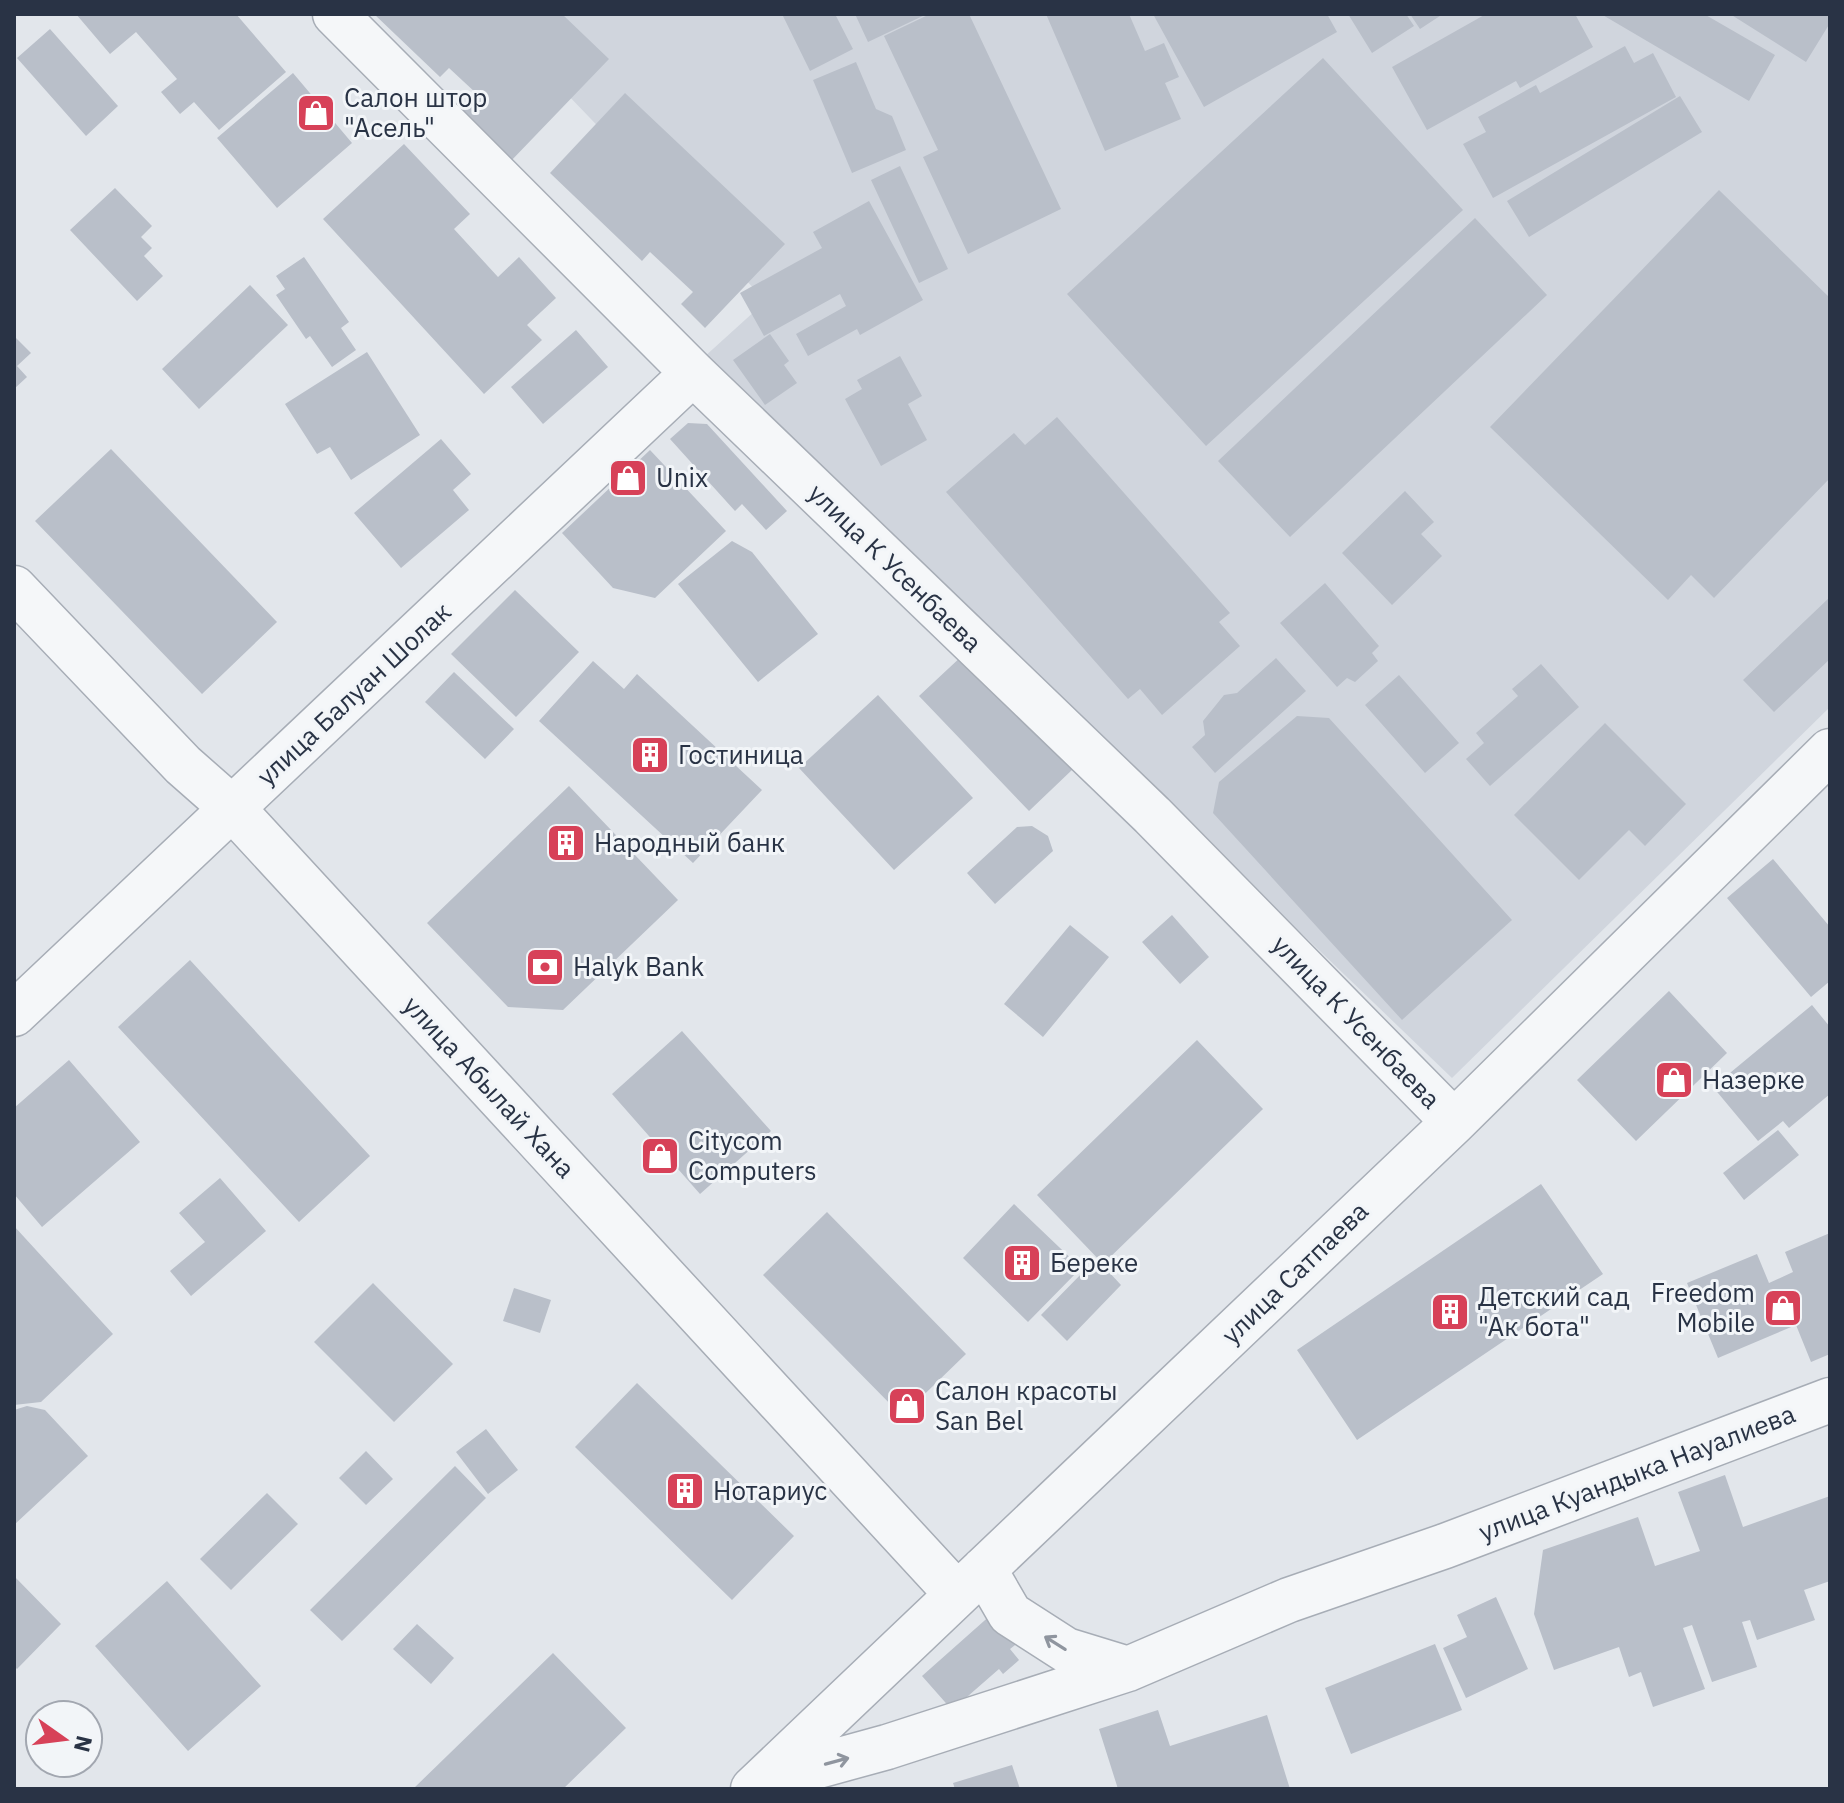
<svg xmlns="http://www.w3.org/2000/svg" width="1844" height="1803" font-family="'IBM Plex Sans',sans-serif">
	<rect width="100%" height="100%" fill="#e2e6eb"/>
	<path fill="#d0d5dd" d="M 490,14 L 1830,14 L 1830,707 L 1452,1078 L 703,358 L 766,301 Z"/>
	<path fill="#b9bfc9" d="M 76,14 L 236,14 L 286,72 L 219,130 L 194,102 L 180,114 L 161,92 L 177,79 L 136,32 L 110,54 Z
		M 374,14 L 562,14 L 609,59 L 509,163 L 458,114 L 477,94 L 449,68 L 440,77 Z
		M 782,14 L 835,14 L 853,49 L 810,71 Z
		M 855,14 L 927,14 L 868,42 Z
		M 930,14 L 969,14 L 1061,209 L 968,254 L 923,157 L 938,150 L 884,36 Z
		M 1046,14 L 1129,14 L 1145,51 L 1164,43 L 1179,77 L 1165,83 L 1181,119 L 1105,151 Z
		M 1153,14 L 1327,14 L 1337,32 L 1204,107 Z
		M 1348,14 L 1406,14 L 1414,26 L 1372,53 Z
		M 1410,14 L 1443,14 L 1420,29 Z
		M 1486,14 L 1575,14 L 1593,47 L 1520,88 L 1516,81 L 1427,130 L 1392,67 Z
		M 1601,14 L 1704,14 L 1775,55 L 1749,101 Z
		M 1730,14 L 1830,14 L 1830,23 L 1806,62 Z
		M 50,29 L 118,106 L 86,136 L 17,58 Z
		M 1625,46 L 1634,63 L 1653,53 L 1676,97 L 1493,198 L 1463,144 L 1486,132 L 1478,117 L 1536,85 L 1540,93 Z
		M 1323,58 L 1463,210 L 1206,446 L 1067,294 Z
		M 856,62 L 876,109 L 892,116 L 906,150 L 852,173 L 813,80 Z
		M 293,73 L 352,143 L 277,208 L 217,138 Z
		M 625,93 L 785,244 L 705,328 L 681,304 L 693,292 L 650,252 L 642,261 L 550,173 Z
		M 1680,96 L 1702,132 L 1529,237 L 1507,201 Z
		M 404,144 L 470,214 L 454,229 L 498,277 L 519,257 L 556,298 L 527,325 L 542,340 L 484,394 L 323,219 Z
		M 900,166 L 948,269 L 919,283 L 871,180 Z
		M 115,188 L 152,226 L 141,237 L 152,248 L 144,256 L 163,276 L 137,301 L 70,230 Z
		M 1719,190 L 1830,298 L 1830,478 L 1714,598 L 1691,575 L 1668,600 L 1490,427 Z
		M 869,201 L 923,300 L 860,335 L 857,329 L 808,356 L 796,334 L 846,306 L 840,294 L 764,336 L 740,293 L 822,248 L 813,232 Z
		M 1475,218 L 1547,295 L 1290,537 L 1218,461 Z
		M 304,257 L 349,322 L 341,328 L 356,350 L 332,367 L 310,336 L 306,339 L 276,295 L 285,289 L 276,276 Z
		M 250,285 L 288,325 L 199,409 L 162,369 Z
		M 576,330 L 608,367 L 543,424 L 511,387 Z
		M 770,334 L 789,361 L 784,365 L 797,383 L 765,405 L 733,360 Z
		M 14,336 L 31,353 L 17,366 L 27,377 L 14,389 Z
		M 367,352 L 420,435 L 351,480 L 330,447 L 317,454 L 285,404 Z
		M 900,356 L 922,396 L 908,404 L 927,440 L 881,466 L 845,399 L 862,389 L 857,380 Z
		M 1057,417 L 1230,613 L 1219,622 L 1240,646 L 1162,715 L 1140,689 L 1128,699 L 946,492 L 1014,433 L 1025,445 Z
		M 688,423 L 707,424 L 787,511 L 766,530 L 742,504 L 735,511 L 670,439 Z
		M 441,439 L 471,474 L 453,490 L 469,510 L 401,568 L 354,513 Z
		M 111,449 L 277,622 L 202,694 L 35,521 Z
		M 650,450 L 726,531 L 655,598 L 613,588 L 562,533 Z
		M 1405,491 L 1434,522 L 1421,534 L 1442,556 L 1392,605 L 1342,553 Z
		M 732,541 L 752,552 L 818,634 L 758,682 L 678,584 Z
		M 1325,583 L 1379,646 L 1372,653 L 1378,661 L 1355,682 L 1347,678 L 1337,687 L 1280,623 Z
		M 515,590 L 579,652 L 516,717 L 451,654 Z
		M 1830,597 L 1830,659 L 1774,712 L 1743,680 Z
		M 964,654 L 1073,769 L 1029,811 L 919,696 Z
		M 1276,658 L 1306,691 L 1215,773 L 1192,747 L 1205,735 L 1203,721 L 1224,695 L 1237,693 Z
		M 593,661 L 624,689 L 637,674 L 762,790 L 693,863 L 539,721 Z
		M 1541,664 L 1579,707 L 1490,786 L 1466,759 L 1484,743 L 1476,733 L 1518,696 L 1512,689 Z
		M 454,672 L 514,729 L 485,759 L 425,702 Z
		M 1399,675 L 1459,743 L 1425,773 L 1365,705 Z
		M 878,695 L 973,798 L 894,870 L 799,768 Z
		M 1297,716 L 1329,718 L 1512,920 L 1402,1020 L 1213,813 L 1219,782 Z
		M 1605,723 L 1686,804 L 1645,846 L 1629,830 L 1579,880 L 1514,815 Z
		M 569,786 L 678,900 L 563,1010 L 508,1007 L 427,923 Z
		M 1032,826 L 1048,836 L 1053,851 L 995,904 L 967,873 L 1017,827 Z
		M 1773,859 L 1830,927 L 1830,981 L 1811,997 L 1727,898 Z
		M 1172,915 L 1209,957 L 1180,984 L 1142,942 Z
		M 1070,925 L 1109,957 L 1043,1037 L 1004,1004 Z
		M 190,960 L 370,1156 L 299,1222 L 118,1027 Z
		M 1669,991 L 1727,1053 L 1636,1141 L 1577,1080 Z
		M 1812,1005 L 1830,1027 L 1830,1094 L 1789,1128 L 1783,1121 L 1758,1141 L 1713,1087 Z
		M 682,1031 L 771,1131 L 700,1194 L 612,1094 Z
		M 1197,1040 L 1263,1109 L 1103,1264 L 1037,1195 Z
		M 69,1060 L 140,1142 L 42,1227 L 14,1194 L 14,1108 Z
		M 1778,1130 L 1799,1155 L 1744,1200 L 1723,1173 Z
		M 220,1178 L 266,1231 L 191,1296 L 170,1271 L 205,1242 L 179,1213 Z
		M 1541,1184 L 1603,1274 L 1357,1440 L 1297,1350 Z
		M 1014,1204 L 1081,1268 L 1028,1322 L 963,1258 Z
		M 827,1212 L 966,1354 L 902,1416 L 763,1275 Z
		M 14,1226 L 113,1334 L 41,1402 L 14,1405 Z
		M 1830,1233 L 1830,1354 L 1811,1362 L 1796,1325 L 1718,1358 L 1687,1283 L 1757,1254 L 1769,1283 L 1793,1272 L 1785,1252 Z
		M 1087,1268 L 1108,1271 L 1121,1285 L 1067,1341 L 1041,1315 Z
		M 373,1283 L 453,1364 L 394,1422 L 314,1342 Z
		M 514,1288 L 551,1300 L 540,1333 L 503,1321 Z
		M 637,1383 L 794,1536 L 732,1600 L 575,1447 Z
		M 27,1406 L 45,1410 L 88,1456 L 14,1525 L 14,1410 Z
		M 486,1429 L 518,1470 L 488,1494 L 456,1452 Z
		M 366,1451 L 393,1479 L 366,1505 L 339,1478 Z
		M 455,1466 L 486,1498 L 342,1641 L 310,1610 Z
		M 1725,1475 L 1743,1527 L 1830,1496 L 1830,1581 L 1804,1590 L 1815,1620 L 1757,1640 L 1750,1620 L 1742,1622 L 1757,1667 L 1712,1682 L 1692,1625 L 1683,1628 L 1705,1689 L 1653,1707 L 1641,1672 L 1629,1677 L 1619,1647 L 1554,1670 L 1534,1614 L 1543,1550 L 1638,1517 L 1655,1566 L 1700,1551 L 1678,1492 Z
		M 267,1493 L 298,1524 L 231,1590 L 200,1559 Z
		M 14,1576 L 61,1624 L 17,1669 L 14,1666 Z
		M 167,1581 L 261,1686 L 188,1751 L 95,1646 Z
		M 1496,1597 L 1528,1669 L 1466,1698 L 1443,1648 L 1467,1637 L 1457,1615 Z
		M 993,1613 L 1019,1642 L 1010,1649 L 1019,1660 L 1003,1674 L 999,1669 L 952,1710 L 922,1676 Z
		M 417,1624 L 454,1658 L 431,1684 L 393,1649 Z
		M 1435,1644 L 1462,1710 L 1351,1754 L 1325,1688 Z
		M 553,1653 L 626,1728 L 563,1789 L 413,1789 Z
		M 1158,1710 L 1170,1746 L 1267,1715 L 1290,1789 L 1118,1789 L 1099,1729 Z
		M 1012,1765 L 1020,1789 L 955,1789 L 953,1783 Z"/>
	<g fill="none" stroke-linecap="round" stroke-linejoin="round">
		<defs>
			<path id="minor" d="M 335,14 L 693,373 L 1152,815 L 1454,1122
				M 14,588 L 183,765 L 233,809 L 956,1593
				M 14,1014 L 693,373
				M 984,1569 L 1010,1614 L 1066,1650 L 1128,1669
				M 767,1780 L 887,1747 L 1128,1669 L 1289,1600 L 1445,1546 L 1830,1400
				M 753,1789 L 1454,1122 L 1830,751"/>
		</defs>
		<use href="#minor" stroke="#a7adb6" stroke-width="47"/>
		<use href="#minor" stroke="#f5f7f9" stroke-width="44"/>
	</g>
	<defs><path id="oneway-shaft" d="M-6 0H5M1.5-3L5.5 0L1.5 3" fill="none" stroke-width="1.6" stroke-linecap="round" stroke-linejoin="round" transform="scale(2)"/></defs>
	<g stroke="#8f959f">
		<use href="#oneway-shaft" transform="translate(1055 1643) rotate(-148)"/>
		<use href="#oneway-shaft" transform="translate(837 1761) rotate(-15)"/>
	</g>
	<defs>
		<symbol id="shop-square" viewBox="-11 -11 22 22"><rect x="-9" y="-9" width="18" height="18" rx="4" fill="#d74158" stroke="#f2f5f8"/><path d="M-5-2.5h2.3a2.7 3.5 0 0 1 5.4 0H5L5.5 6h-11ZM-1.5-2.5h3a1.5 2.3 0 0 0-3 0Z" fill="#fff"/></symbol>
		<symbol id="building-square" viewBox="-11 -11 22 22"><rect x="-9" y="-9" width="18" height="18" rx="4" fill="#d74158" stroke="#f2f5f8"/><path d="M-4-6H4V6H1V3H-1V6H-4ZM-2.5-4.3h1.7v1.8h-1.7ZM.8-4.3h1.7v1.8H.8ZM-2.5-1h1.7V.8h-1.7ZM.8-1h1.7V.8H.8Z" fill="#fff"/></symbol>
		<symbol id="bank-square" viewBox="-11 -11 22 22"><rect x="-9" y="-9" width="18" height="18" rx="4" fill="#d74158" stroke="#f2f5f8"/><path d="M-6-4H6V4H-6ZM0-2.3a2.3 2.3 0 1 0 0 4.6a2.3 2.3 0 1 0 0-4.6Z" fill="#fff"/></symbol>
	</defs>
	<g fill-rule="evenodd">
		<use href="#shop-square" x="294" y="91" width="44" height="44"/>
		<use href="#shop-square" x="606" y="456" width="44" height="44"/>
		<use href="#building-square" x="628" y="733" width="44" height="44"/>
		<use href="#building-square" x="544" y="821" width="44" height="44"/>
		<use href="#bank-square" x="523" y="945" width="44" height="44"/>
		<use href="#shop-square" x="1652" y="1058" width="44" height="44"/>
		<use href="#shop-square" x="638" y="1134" width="44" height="44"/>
		<use href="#building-square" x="1000" y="1241" width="44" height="44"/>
		<use href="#shop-square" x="1761" y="1286" width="44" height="44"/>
		<use href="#building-square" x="1428" y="1290" width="44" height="44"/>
		<use href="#shop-square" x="885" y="1384" width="44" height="44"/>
		<use href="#building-square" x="663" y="1469" width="44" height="44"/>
	</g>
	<g text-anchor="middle" stroke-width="6" stroke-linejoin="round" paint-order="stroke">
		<g font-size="26" fill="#293345" stroke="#f2f5f8" text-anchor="start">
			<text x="344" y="107">Салон штор<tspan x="344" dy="30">"Асель"</tspan></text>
			<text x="656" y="487">Unix</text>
			<text x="678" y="764">Гостиница</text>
			<text x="594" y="852">Народный банк</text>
			<text x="573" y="976">Halyk Bank</text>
			<text x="1702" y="1089">Назерке</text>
			<text x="688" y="1150">Citycom<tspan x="688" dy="30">Computers</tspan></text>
			<text x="1050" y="1272">Береке</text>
			<text x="1755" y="1302" text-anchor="end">Freedom<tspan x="1755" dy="30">Mobile</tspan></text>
			<text x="1478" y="1306">Детский сад<tspan x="1478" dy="30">"Ак бота"</tspan></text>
			<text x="935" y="1400">Салон красоты<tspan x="935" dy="30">San Bel</tspan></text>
			<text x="713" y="1500">Нотариус</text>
		</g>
		<g font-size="26" fill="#293345" stroke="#f2f5f8">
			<text transform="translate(895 568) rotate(44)" y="9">улица К Усенбаева</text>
			<text transform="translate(354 694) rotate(-43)" y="9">улица Балуан Шолак</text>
			<text transform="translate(1356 1022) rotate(46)" y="9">улица К Усенбаева</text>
			<text transform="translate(489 1087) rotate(47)" y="9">улица Абылай Хана</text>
			<text transform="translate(1295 1273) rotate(-44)" y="9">улица Сатпаева</text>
			<text transform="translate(1637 1473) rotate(-21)" y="9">улица Куандыка Науалиева</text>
		</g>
	</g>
	<rect width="1844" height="1803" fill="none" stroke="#293345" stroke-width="32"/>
	<g transform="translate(64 1739) rotate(104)"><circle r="38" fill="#f2f5f8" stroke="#a2a7b0" stroke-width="2"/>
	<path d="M0-6L14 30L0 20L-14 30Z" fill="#d74158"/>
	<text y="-12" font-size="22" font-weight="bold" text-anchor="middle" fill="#293345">N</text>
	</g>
</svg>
